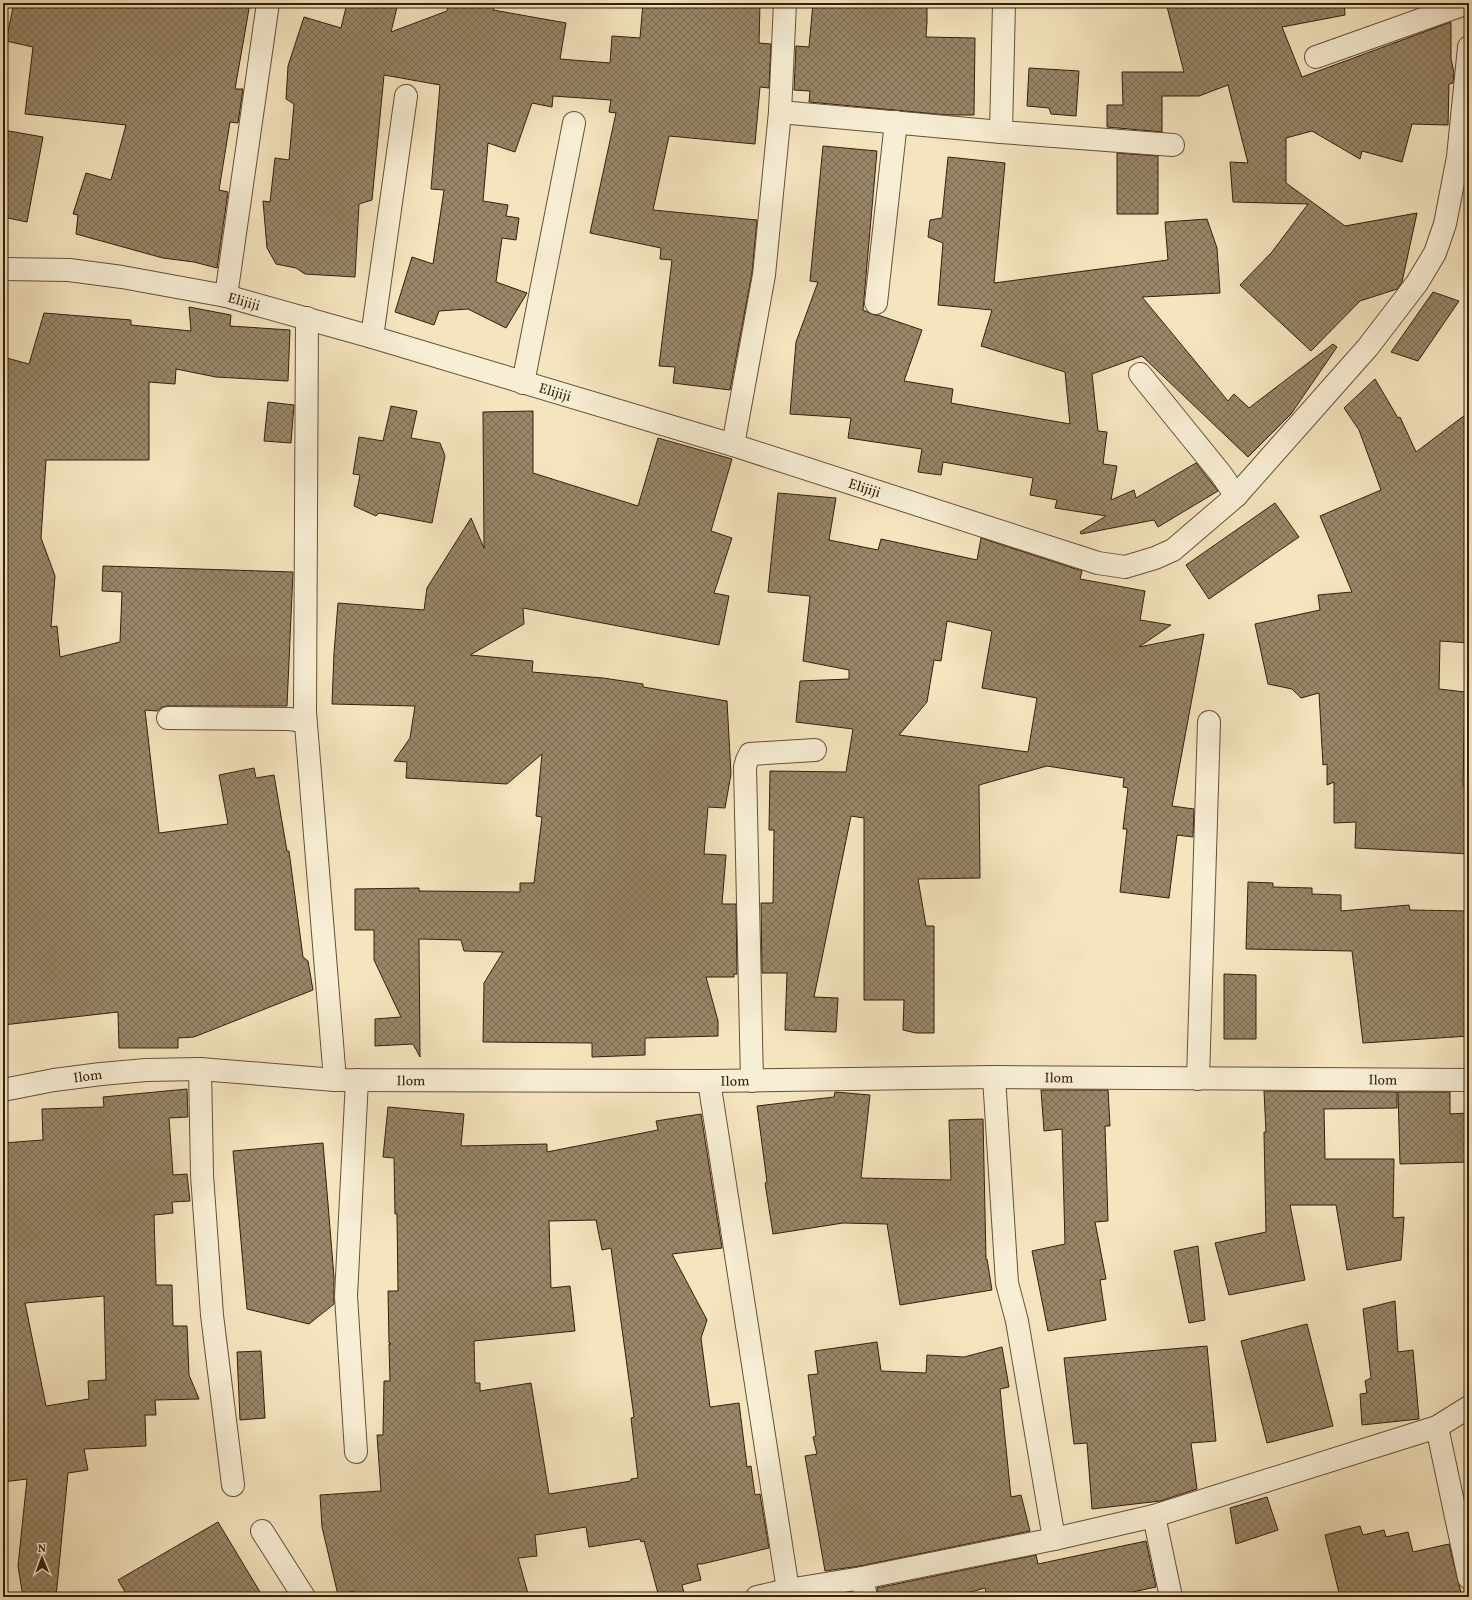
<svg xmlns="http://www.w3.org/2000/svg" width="1472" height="1600" font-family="Vollkorn,serif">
	<defs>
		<pattern id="building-cross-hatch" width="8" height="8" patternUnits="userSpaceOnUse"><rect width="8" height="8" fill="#988668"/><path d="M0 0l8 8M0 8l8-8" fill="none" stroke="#7d6d54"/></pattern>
	</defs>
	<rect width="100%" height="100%" fill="#f5e5bf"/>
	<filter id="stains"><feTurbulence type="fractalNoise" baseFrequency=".005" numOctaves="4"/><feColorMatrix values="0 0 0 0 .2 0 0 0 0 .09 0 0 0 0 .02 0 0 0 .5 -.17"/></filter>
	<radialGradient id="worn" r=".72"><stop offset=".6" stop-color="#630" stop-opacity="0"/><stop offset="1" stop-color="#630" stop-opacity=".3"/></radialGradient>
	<path fill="url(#building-cross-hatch)" stroke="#331f0a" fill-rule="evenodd" d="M 14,3 L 250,3 L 235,89 L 243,89 L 238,123 L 230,122 L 219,190 L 228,192 L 217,268 L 194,262 L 163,258 L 76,234 L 78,215 L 73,214 L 86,173 L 111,180 L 126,125 L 25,114 L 33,47 L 6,41 Z
		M 347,3 L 398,3 L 391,32 L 447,11 L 448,3 L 495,3 L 493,10 L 566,23 L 560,59 L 610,63 L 612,36 L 640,38 L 643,3 L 760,3 L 759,43 L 771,44 L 769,88 L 760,87 L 755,144 L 669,136 L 653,210 L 757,220 L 752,273 L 730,390 L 673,383 L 675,367 L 659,366 L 672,260 L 660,259 L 661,248 L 590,233 L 616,113 L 609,112 L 611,100 L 553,96 L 552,107 L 532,103 L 515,152 L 488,143 L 483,201 L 508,205 L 506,216 L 519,218 L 516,240 L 502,238 L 496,282 L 527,293 L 506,328 L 468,309 L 439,311 L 434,325 L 395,312 L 412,257 L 433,264 L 444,190 L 431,189 L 440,85 L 384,75 L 372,200 L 359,204 L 355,277 L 305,274 L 296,268 L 276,264 L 267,248 L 263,201 L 270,202 L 275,158 L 289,160 L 294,104 L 286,99 L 288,66 L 304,17 L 341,28 Z
		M 813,3 L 927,3 L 927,22 L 926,37 L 975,38 L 974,115 L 947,115 L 809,102 L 810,91 L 794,90 L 796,46 L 809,47 Z
		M 1166,3 L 1344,3 L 1345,15 L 1282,27 L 1302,77 L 1451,22 L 1451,59 L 1454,73 L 1453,83 L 1449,84 L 1448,125 L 1412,124 L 1402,162 L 1362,151 L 1360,159 L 1312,131 L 1286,138 L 1286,183 L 1345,226 L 1417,213 L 1402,282 L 1397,289 L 1360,301 L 1311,351 L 1240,285 L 1272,252 L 1308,204 L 1233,202 L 1230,162 L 1248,163 L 1228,85 L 1199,96 L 1162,96 L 1162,132 L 1107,127 L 1107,105 L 1123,105 L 1122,72 L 1184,72 Z
		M 1029,68 L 1079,71 L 1076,116 L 1051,114 L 1049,108 L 1027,106 Z
		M 3,130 L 43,137 L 27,222 L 3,217 Z
		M 823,146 L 877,151 L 863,310 L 874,315 L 878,315 L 922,330 L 904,381 L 953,389 L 951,403 L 1070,424 L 1065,372 L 981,346 L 992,310 L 938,305 L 943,243 L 928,237 L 930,220 L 942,218 L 948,157 L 1005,163 L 994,283 L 1168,260 L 1165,222 L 1207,219 L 1217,248 L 1220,293 L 1142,297 L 1228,401 L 1234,394 L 1249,408 L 1333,344 L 1337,347 L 1291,414 L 1248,457 L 1142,356 L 1092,374 L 1098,431 L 1107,432 L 1103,464 L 1117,466 L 1111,500 L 1134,490 L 1136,498 L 1196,463 L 1218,491 L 1158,527 L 1154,520 L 1081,534 L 1080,532 L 1106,516 L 1055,508 L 1057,500 L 1030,495 L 1033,478 L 943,462 L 941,475 L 918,472 L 922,449 L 848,438 L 851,418 L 790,414 L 796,342 L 818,282 L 810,281 Z
		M 1117,153 L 1158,156 L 1158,214 L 1117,214 Z
		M 1433,292 L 1459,301 L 1418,361 L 1391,352 Z
		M 189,307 L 231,315 L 230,326 L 290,330 L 288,381 L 216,377 L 176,369 L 175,384 L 149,382 L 149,460 L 46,460 L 41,538 L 55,576 L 51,627 L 57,626 L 60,657 L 120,642 L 122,592 L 102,591 L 103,566 L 293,572 L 287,706 L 168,706 L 162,707 L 157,711 L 145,710 L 159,833 L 228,824 L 219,775 L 254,768 L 256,778 L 274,775 L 287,851 L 289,851 L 303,957 L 308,961 L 313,990 L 194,1037 L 178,1038 L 178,1048 L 119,1048 L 118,1012 L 3,1025 L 3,357 L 29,364 L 44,313 L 131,320 L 131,325 L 191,331 Z
		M 1375,379 L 1398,418 L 1400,417 L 1416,452 L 1469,412 L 1469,643 L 1440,641 L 1439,689 L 1465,692 L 1463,786 L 1469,786 L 1469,854 L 1355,848 L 1356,822 L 1334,823 L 1334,782 L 1327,785 L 1327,764 L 1323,765 L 1319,693 L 1301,698 L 1292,689 L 1268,684 L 1255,624 L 1320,610 L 1318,595 L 1352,592 L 1320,516 L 1381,490 L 1359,430 L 1344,408 Z
		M 268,402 L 294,405 L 291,443 L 264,441 Z
		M 391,406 L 417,411 L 411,438 L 440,443 L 445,456 L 432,523 L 379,513 L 376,516 L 354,506 L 360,475 L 353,474 L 359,437 L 383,441 Z
		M 533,411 L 533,473 L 638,506 L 658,438 L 732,459 L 711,531 L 732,538 L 714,593 L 729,596 L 719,645 L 523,608 L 524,624 L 470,655 L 533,661 L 532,672 L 603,678 L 643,684 L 643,687 L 727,701 L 731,774 L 725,808 L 708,807 L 704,854 L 726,855 L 722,904 L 736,904 L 737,974 L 734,974 L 734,977 L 706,977 L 718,1021 L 718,1036 L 645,1038 L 645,1055 L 592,1057 L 592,1043 L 483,1042 L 484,983 L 503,952 L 464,951 L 461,940 L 419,939 L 420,1057 L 413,1044 L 375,1046 L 375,1019 L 401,1017 L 374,960 L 374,930 L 355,930 L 355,889 L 419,888 L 419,891 L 520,892 L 520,883 L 534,883 L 542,817 L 536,816 L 542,754 L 507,784 L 406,778 L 407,762 L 394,761 L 410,738 L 415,706 L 332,704 L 334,653 L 338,603 L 424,610 L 427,588 L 471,518 L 484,548 L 483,412 Z
		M 778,493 L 836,498 L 829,540 L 878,550 L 881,539 L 977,560 L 981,538 L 1082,571 L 1080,579 L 1145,591 L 1140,620 L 1171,625 L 1139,647 L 1204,634 L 1172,806 L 1194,809 L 1193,837 L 1177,835 L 1169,898 L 1120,892 L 1127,829 L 1123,829 L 1128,788 L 1123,787 L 1124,778 L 1047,766 L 979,785 L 980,878 L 918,879 L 926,926 L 934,926 L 934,1033 L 916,1033 L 903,1030 L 904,1000 L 864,1000 L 864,818 L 851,816 L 814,997 L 838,998 L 836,1032 L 785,1030 L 787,973 L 762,973 L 761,903 L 773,903 L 774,830 L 769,830 L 770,771 L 846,772 L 853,729 L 796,722 L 800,681 L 849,679 L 849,670 L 803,661 L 810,596 L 768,592 ZM 947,621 L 992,631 L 982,688 L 1037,698 L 1028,752 L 899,735 L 927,702 L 934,660 L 941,661 Z
		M 1275,503 L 1299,537 L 1209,599 L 1186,565 Z
		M 1248,882 L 1273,883 L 1273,887 L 1312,888 L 1312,894 L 1341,895 L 1341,911 L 1409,905 L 1410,910 L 1469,911 L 1469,1036 L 1363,1043 L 1352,951 L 1246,949 Z
		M 1224,974 L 1256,975 L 1256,1039 L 1224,1039 Z
		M 187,1089 L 188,1117 L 169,1118 L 173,1175 L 187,1174 L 190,1201 L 172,1202 L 173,1213 L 154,1215 L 156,1285 L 172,1285 L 173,1326 L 187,1326 L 189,1375 L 199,1399 L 155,1400 L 156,1415 L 145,1415 L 146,1446 L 84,1449 L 88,1470 L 68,1473 L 56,1597 L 23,1597 L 18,1566 L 27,1479 L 3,1482 L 3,1143 L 43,1140 L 42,1109 L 104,1107 L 103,1097 ZM 104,1296 L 106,1380 L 88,1381 L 89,1399 L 46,1406 L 25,1303 Z
		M 1041,1090 L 1108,1090 L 1110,1126 L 1105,1126 L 1108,1221 L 1095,1222 L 1106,1279 L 1100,1280 L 1106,1320 L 1048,1331 L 1032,1251 L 1065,1244 L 1062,1129 L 1044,1131 Z
		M 1264,1091 L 1397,1092 L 1397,1108 L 1324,1109 L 1325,1159 L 1394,1159 L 1393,1218 L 1404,1217 L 1401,1260 L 1347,1270 L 1336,1205 L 1290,1205 L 1305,1280 L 1229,1295 L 1215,1243 L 1266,1232 L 1264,1132 L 1266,1132 Z
		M 835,1092 L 870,1095 L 861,1178 L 951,1180 L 949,1120 L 983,1119 L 986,1260 L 987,1259 L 992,1290 L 900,1305 L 887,1224 L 843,1223 L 773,1234 L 765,1183 L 767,1182 L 757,1106 L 834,1097 Z
		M 1398,1092 L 1450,1092 L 1450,1114 L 1469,1113 L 1469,1162 L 1400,1164 Z
		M 388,1107 L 464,1114 L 461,1146 L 547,1144 L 547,1152 L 658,1130 L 656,1121 L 701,1114 L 722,1248 L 672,1254 L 707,1320 L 701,1338 L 710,1407 L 739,1403 L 747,1467 L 751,1466 L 755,1495 L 760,1494 L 769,1548 L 702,1564 L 697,1564 L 701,1580 L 682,1585 L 685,1597 L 659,1597 L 644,1541 L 641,1542 L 640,1539 L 589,1547 L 586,1527 L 535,1535 L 537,1556 L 518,1558 L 529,1597 L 356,1597 L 354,1591 L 338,1595 L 322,1527 L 320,1495 L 381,1491 L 377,1435 L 383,1435 L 384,1381 L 390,1381 L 389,1344 L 391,1344 L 389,1343 L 388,1291 L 398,1291 L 397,1214 L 395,1214 L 394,1158 L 383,1157 ZM 596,1220 L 602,1250 L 611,1248 L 634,1417 L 631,1418 L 638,1478 L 631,1479 L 631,1481 L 549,1494 L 531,1383 L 480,1391 L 480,1383 L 475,1383 L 474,1341 L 575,1331 L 570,1286 L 551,1288 L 549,1221 Z
		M 323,1143 L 334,1277 L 334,1304 L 309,1324 L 247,1309 L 233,1151 Z
		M 1198,1246 L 1205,1320 L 1189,1323 L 1174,1251 Z
		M 1395,1301 L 1398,1352 L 1413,1350 L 1419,1419 L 1362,1425 L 1360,1394 L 1367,1393 L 1365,1381 L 1371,1378 L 1363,1309 Z
		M 1307,1324 L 1333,1426 L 1267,1443 L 1241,1341 Z
		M 877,1342 L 881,1371 L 926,1373 L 927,1355 L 964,1357 L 1002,1347 L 1009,1387 L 1000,1389 L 1011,1497 L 1021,1495 L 1030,1531 L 860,1566 L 825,1571 L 805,1456 L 817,1454 L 813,1437 L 816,1436 L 808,1375 L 818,1374 L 815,1351 Z
		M 1207,1346 L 1216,1441 L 1191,1443 L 1197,1489 L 1160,1501 L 1092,1509 L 1087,1443 L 1074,1444 L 1064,1358 Z
		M 261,1351 L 265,1418 L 240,1420 L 237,1352 Z
		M 1267,1497 L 1278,1530 L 1236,1544 L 1230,1508 Z
		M 218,1522 L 263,1597 L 128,1597 L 118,1580 Z
		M 1360,1526 L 1363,1535 L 1384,1530 L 1386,1537 L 1408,1532 L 1413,1552 L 1449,1544 L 1462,1597 L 1340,1597 L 1325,1535 Z
		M 1146,1541 L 1156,1587 L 1109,1597 L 987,1597 L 985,1588 L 954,1597 L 878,1597 L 877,1588 L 1036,1555 L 1038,1564 Z
		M 852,1592 L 853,1597 L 829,1597 L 829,1596 Z"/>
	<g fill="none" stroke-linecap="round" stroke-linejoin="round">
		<defs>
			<g id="minor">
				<path d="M 1316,57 L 1468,3"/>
				<path d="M 780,112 L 1001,132 L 1173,145"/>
				<path d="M 1001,132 L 1004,3"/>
				<path id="s1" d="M 3,269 L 69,270 L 122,277 L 226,296 L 372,337 L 733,445 L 1098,563 L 1125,567 L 1155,558 L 1173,550 L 1236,496 L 1368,347 L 1417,283 L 1435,253 L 1445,224 L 1458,157 L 1469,47"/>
				<path d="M 226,296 L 268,3"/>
				<path d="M 876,303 L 896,122"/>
				<path d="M 307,318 L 305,712 L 335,1080"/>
				<path d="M 372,337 L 406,96"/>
				<path d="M 1140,374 L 1221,474 L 1236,496"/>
				<path d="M 523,383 L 574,123"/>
				<path d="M 733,445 L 764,275 L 780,112 L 785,3"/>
				<path d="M 168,718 L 289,719 L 305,721"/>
				<path d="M 200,1069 L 202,1175 L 212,1315 L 233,1485"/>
				<path d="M 994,1077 L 1007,1283 L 1017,1321 L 1054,1539"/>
				<path d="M 1198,1079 L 1209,722"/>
				<path d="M 709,1081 L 788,1590"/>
				<path d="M 752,1081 L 745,767 L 747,760 L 750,754 L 815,750"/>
				<path id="s2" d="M 3,1090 L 54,1080 L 101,1074 L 146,1070 L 200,1069 L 335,1080 L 709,1081 L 994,1077 L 1469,1080"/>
				<path d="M 1437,1427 L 1469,1578"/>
				<path d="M 356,1452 L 346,1296 L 357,1080"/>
				<path d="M 1154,1516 L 1171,1597"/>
				<path d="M 262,1531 L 304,1597"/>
				<path d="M 862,1578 L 866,1597"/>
				<path d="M 757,1597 L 788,1590 L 862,1578 L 1054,1539 L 1154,1516 L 1437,1427 L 1469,1407"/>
			</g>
		</defs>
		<use href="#minor" stroke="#645037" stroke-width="24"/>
		<use href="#minor" stroke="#f8eed5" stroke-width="22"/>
	</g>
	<g text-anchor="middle" stroke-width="3" stroke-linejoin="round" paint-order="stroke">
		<g font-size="14" fill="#331f0a" stroke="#f8eed5">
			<text dy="5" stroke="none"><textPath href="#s1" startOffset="244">Elijiji</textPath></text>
			<text dy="5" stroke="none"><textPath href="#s1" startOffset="568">Elijiji</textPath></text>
			<text dy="5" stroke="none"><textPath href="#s1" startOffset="892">Elijiji</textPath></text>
			<text dy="5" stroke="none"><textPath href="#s2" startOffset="86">Ilom</textPath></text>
			<text dy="5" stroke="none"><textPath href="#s2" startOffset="1058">Ilom</textPath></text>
			<text dy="5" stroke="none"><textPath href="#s2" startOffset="1382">Ilom</textPath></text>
			<text dy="5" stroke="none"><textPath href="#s2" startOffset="410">Ilom</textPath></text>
			<text dy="5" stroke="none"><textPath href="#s2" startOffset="734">Ilom</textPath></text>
		</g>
	</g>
	<rect width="1472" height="1600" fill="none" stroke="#f5e5bf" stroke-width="16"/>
	<rect x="4" y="4" width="1464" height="1592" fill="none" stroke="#331f0a" stroke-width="2"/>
	<rect x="8" y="8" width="1456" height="1584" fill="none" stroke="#331f0a"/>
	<g transform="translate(42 1558) rotate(359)" stroke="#f8eed5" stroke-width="3" paint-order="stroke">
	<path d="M0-3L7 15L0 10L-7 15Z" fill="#331f0a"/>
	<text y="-6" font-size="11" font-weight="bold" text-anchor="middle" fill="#331f0a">N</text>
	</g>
	<rect width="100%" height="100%" filter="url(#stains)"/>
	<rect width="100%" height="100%" fill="url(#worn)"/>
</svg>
